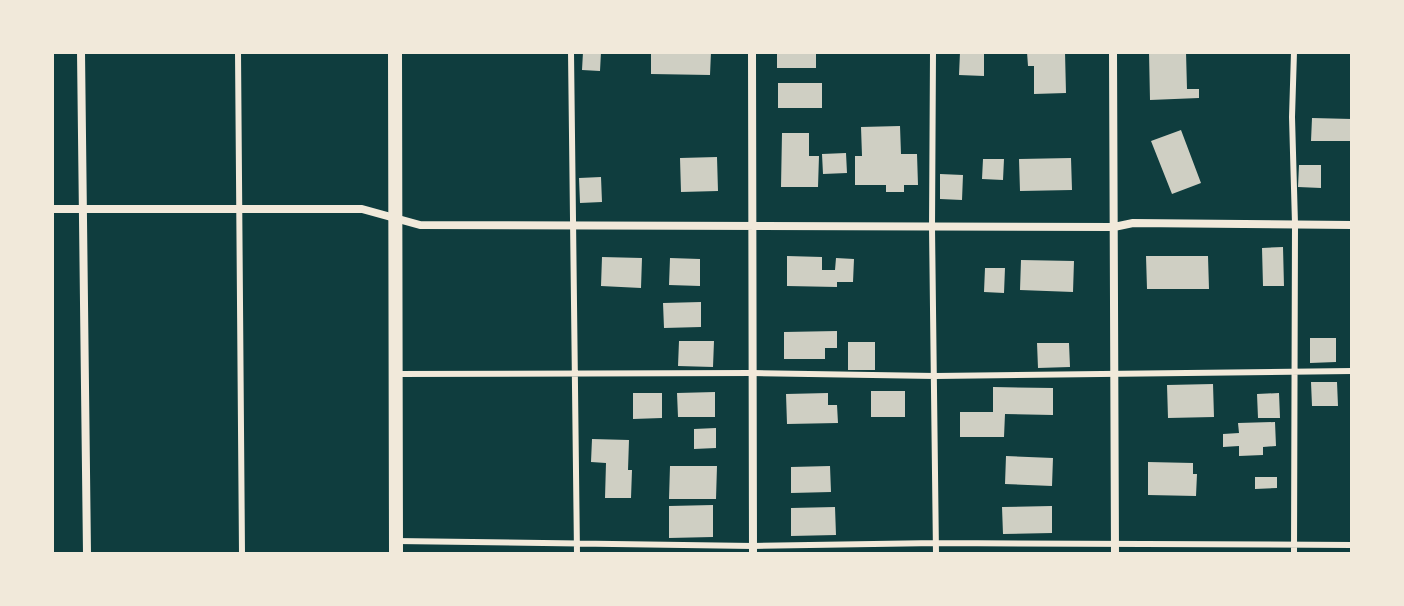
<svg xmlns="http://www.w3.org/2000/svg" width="1404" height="606" font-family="Karla,sans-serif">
	<rect width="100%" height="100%" fill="#0f3d3e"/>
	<path fill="#cfcfc3" d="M 583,52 L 601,52 L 600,71 L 582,70 Z
		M 651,52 L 711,52 L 710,75 L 651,74 Z
		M 777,52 L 816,52 L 816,68 L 777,68 Z
		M 960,52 L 984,52 L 984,76 L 959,75 Z
		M 1027,52 L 1065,52 L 1066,93 L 1034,94 L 1034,66 L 1028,66 Z
		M 1149,52 L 1186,52 L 1187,89 L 1199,89 L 1199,98 L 1150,100 Z
		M 778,83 L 822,83 L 822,108 L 778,108 Z
		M 1312,118 L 1352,119 L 1352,141 L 1311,141 Z
		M 900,126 L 901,154 L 917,154 L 918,185 L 904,185 L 904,192 L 886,192 L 886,185 L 855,185 L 855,156 L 862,156 L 861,127 Z
		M 1181,130 L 1201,183 L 1172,194 L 1151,141 Z
		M 782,133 L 809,133 L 809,156 L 819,156 L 818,187 L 781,187 Z
		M 846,153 L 847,173 L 823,174 L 822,154 Z
		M 717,157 L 718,191 L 681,192 L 680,158 Z
		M 1071,158 L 1072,190 L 1020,191 L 1019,159 Z
		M 983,159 L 1004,159 L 1003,180 L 982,179 Z
		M 1299,165 L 1321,165 L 1321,188 L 1298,187 Z
		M 940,174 L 963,175 L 962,200 L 940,199 Z
		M 601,177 L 602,202 L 580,203 L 579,178 Z
		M 1283,247 L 1284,286 L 1263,286 L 1262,248 Z
		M 787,256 L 822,257 L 822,270 L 835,270 L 836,258 L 854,259 L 853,282 L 837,282 L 837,287 L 787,286 Z
		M 1146,256 L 1208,256 L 1209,289 L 1147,289 Z
		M 602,257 L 642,258 L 641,288 L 601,286 Z
		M 670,258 L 700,259 L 700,286 L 669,285 Z
		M 1021,260 L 1074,261 L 1073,292 L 1020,290 Z
		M 985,268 L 1005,268 L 1004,293 L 984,292 Z
		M 701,302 L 701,327 L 664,328 L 663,303 Z
		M 837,331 L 837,348 L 825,348 L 825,359 L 784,359 L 784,332 Z
		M 1310,338 L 1336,338 L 1336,362 L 1310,363 Z
		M 679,341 L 714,341 L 713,367 L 678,366 Z
		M 848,342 L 875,342 L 875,370 L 848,370 Z
		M 1037,343 L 1069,343 L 1070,367 L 1038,368 Z
		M 1311,382 L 1337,382 L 1338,406 L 1312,406 Z
		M 1213,384 L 1214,417 L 1168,418 L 1167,385 Z
		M 993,387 L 1053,388 L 1053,415 L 1005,414 L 1004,437 L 960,437 L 960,412 L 993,412 Z
		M 871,391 L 905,391 L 905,417 L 871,417 Z
		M 715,392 L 715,417 L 678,417 L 677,393 Z
		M 633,393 L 662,393 L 662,418 L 633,419 Z
		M 828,393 L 828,405 L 837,405 L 838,423 L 787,424 L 786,394 Z
		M 1279,393 L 1280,418 L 1258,418 L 1257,394 Z
		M 1275,422 L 1276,446 L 1263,447 L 1263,455 L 1239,456 L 1239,446 L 1223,447 L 1223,434 L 1239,433 L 1238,423 Z
		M 716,428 L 716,448 L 694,449 L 694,429 Z
		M 592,439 L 629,440 L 628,470 L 632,470 L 631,498 L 605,498 L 606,463 L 591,462 Z
		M 1006,456 L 1053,458 L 1052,486 L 1005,484 Z
		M 1148,462 L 1193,463 L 1193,474 L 1197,474 L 1196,496 L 1148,495 Z
		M 670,466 L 717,466 L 716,499 L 669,499 Z
		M 830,466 L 831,492 L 791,493 L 791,467 Z
		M 1255,477 L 1277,477 L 1277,488 L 1255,489 Z
		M 713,505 L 713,537 L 669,538 L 669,506 Z
		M 1052,506 L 1052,533 L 1003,534 L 1002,507 Z
		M 835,507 L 836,535 L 791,536 L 791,508 Z"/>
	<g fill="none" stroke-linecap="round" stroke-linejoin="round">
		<path stroke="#f1e9da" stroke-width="6" d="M 238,52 L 242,554
			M 571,52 L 577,554
			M 933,52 L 932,227 L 936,554
			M 1294,52 L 1292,117 L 1295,224 L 1294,554
			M 396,374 L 753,373 L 935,376 L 1352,371
			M 396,541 L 753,546 L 937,543 L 1352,545"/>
		<path stroke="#f1e9da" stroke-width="8" d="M 81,52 L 87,554
			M 752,52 L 753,554
			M 1113,52 L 1115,554
			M 52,209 L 362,209 L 420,225 L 1114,227 L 1133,223 L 1352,225"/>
		<path stroke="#f1e9da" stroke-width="14" d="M 395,52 L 396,554"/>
	</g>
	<rect width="1404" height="606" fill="none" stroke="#f1e9da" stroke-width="108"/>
</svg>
